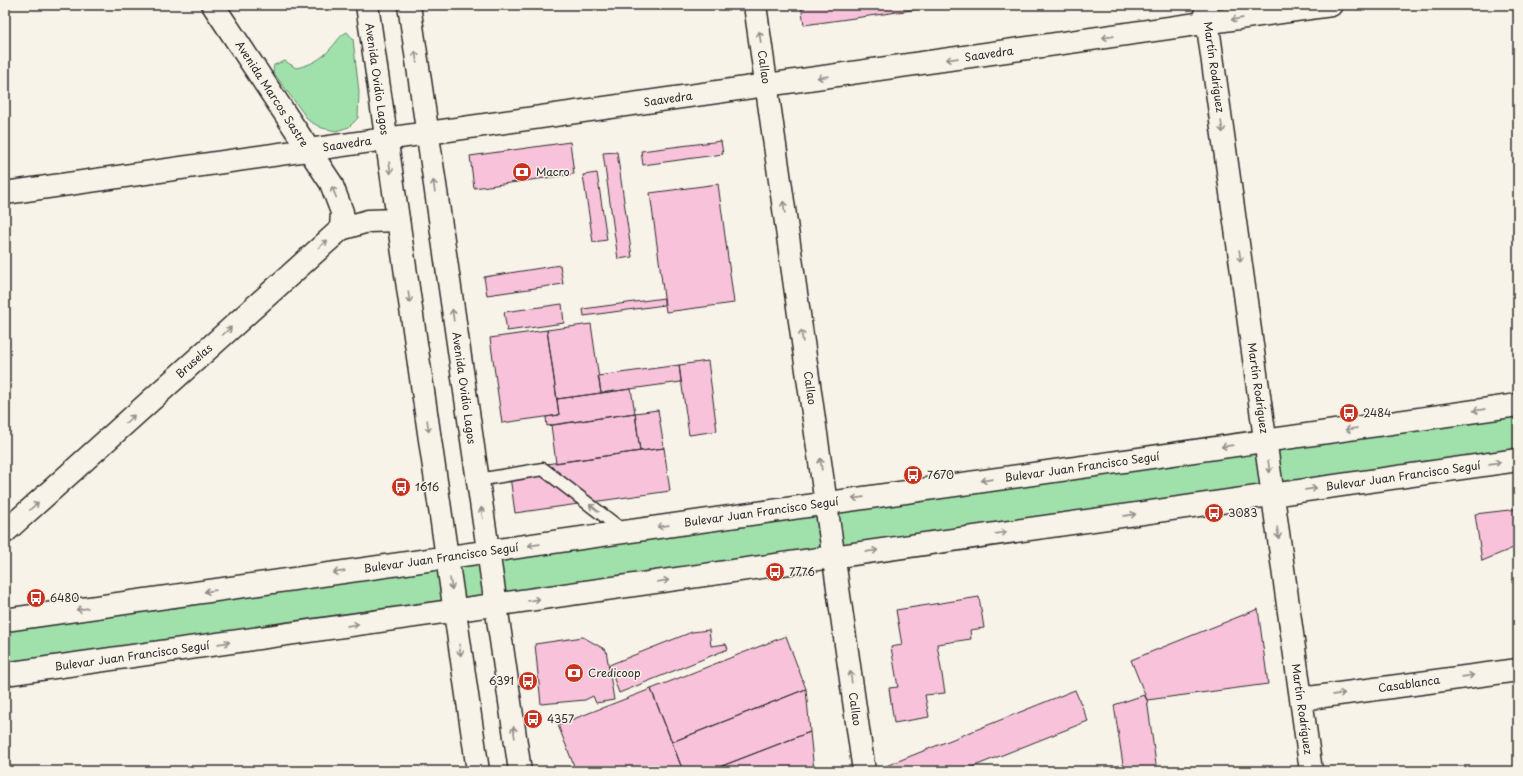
<svg xmlns="http://www.w3.org/2000/svg" width="1523" height="776" font-family="'Playpen Sans',sans-serif">
	<rect width="100%" height="100%" fill="#f7f3e8"/>
	<filter id="ink" filterUnits="userSpaceOnUse"><feTurbulence type="fractalNoise" baseFrequency=".025" numOctaves="2"/><feDisplacementMap in="SourceGraphic" scale="8" xChannelSelector="R" yChannelSelector="G"/><feConvolveMatrix kernelMatrix="1 2 1 2 8 2 1 2 1" color-interpolation-filters="sRGB"/></filter>
	<g filter="url(#ink)">
		<path fill="#a0e1ab" stroke="#66866b" d="M 347,32 L 353,39 L 359,92 L 358,118 L 349,127 L 336,131 L 322,128 L 309,121 L 273,72 L 274,65 L 285,61 L 296,68 C 310,65 321,60 331,48 C 337,42 339,36 347,32 Z
			M 1518,405 L 1518,460 L 5,674 L 5,620 Z"/>
		<path fill="#f9c2db" stroke="#2b2b2b" d="M 801,5 L 948,5 L 804,25 Z
			M 721,141 L 723,154 L 643,165 L 641,151 Z
			M 570,142 L 574,174 L 474,188 L 470,156 Z
			M 617,152 L 632,257 L 618,259 L 603,153 Z
			M 597,173 L 607,240 L 593,242 L 583,175 Z
			M 718,184 L 734,303 L 666,312 L 650,193 Z
			M 560,265 L 563,284 L 487,295 L 484,277 Z
			M 664,298 L 664,305 L 584,316 L 583,309 Z
			M 562,304 L 564,323 L 507,331 L 504,312 Z
			M 591,324 L 601,393 L 557,399 L 547,330 Z
			M 547,330 L 559,415 L 502,423 L 490,338 Z
			M 708,361 L 717,431 L 689,435 L 679,365 Z
			M 679,365 L 681,382 L 601,393 L 598,376 Z
			M 631,389 L 635,413 L 547,426 L 546,417 L 559,415 L 557,399 Z
			M 658,410 L 664,448 L 640,451 L 635,413 Z
			M 635,413 L 640,451 L 556,463 L 551,425 Z
			M 664,448 L 670,491 L 515,513 L 509,469 Z
			M 1518,509 L 1518,546 L 1482,561 L 1475,514 Z
			M 979,597 L 984,628 L 970,630 L 971,639 L 937,644 L 945,693 L 925,695 L 929,717 L 894,723 L 889,688 L 898,687 L 891,647 L 902,645 L 896,610 Z
			M 1258,609 L 1268,684 L 1147,700 L 1131,660 Z
			M 709,630 L 711,646 L 726,644 L 728,649 L 619,693 L 609,665 L 692,632 Z
			M 786,636 L 806,689 L 672,742 L 651,689 Z
			M 583,637 L 606,650 L 614,700 L 596,703 L 593,696 L 585,700 L 541,704 L 535,644 Z
			M 651,689 L 683,771 L 576,771 L 558,725 Z
			M 806,689 L 810,732 L 709,771 L 683,771 L 672,742 Z
			M 1075,690 L 1088,721 L 962,771 L 881,771 L 881,768 Z
			M 1144,695 L 1147,700 L 1157,771 L 1124,771 L 1114,705 Z
			M 810,732 L 814,771 L 709,771 Z"/>
		<g fill="none" stroke-linecap="round" stroke-linejoin="round">
			<defs>
				<path id="lane" d="M 478,480 L 543,469 L 625,532"/>
				<path id="street" d="M 213,5 L 331,183 L 342,212 L 341,229
					M 755,5 L 864,771
					M 1205,5 L 1311,771
					M 5,193 L 1331,5
					M 5,532 L 341,229 L 368,221 L 398,220
					M 1301,699 L 1518,670"/>
				<path id="secondary" d="M 367,5 L 478,771
					M 409,5 L 520,771
					M 5,620 L 1518,405
					M 5,674 L 1518,460"/>
			</defs>
			<use href="#lane" stroke="#2b2b2b" stroke-width="15"/>
			<use href="#street" stroke="#2b2b2b" stroke-width="25"/>
			<use href="#secondary" stroke="#2b2b2b" stroke-width="25"/>
			<use href="#lane" stroke="#f7f3e8" stroke-width="12"/>
			<use href="#street" stroke="#f7f3e8" stroke-width="22"/>
			<use href="#secondary" stroke="#f7f3e8" stroke-width="22"/>
		</g>
		<defs><path id="oneway-shaft" d="M-6 0H5M1.5-3L5.5 0L1.5 3" fill="none" stroke-width="1.6" stroke-linecap="round" stroke-linejoin="round"/></defs>
		<g stroke="#918f8a">
			<use href="#oneway-shaft" transform="translate(1237 19) rotate(172)"/>
			<use href="#oneway-shaft" transform="translate(760 37) rotate(-98)"/>
			<use href="#oneway-shaft" transform="translate(1108 37) rotate(172)"/>
			<use href="#oneway-shaft" transform="translate(416 57) rotate(-98)"/>
			<use href="#oneway-shaft" transform="translate(952 59) rotate(172)"/>
			<use href="#oneway-shaft" transform="translate(823 77) rotate(172)"/>
			<use href="#oneway-shaft" transform="translate(1222 127) rotate(82)"/>
			<use href="#oneway-shaft" transform="translate(390 168) rotate(82)"/>
			<use href="#oneway-shaft" transform="translate(434 186) rotate(-98)"/>
			<use href="#oneway-shaft" transform="translate(334 192) rotate(-112)"/>
			<use href="#oneway-shaft" transform="translate(784 207) rotate(-98)"/>
			<use href="#oneway-shaft" transform="translate(323 244) rotate(-41)"/>
			<use href="#oneway-shaft" transform="translate(1240 256) rotate(82)"/>
			<use href="#oneway-shaft" transform="translate(409 297) rotate(82)"/>
			<use href="#oneway-shaft" transform="translate(453 315) rotate(-98)"/>
			<use href="#oneway-shaft" transform="translate(227 331) rotate(-42)"/>
			<use href="#oneway-shaft" transform="translate(802 336) rotate(-98)"/>
			<use href="#oneway-shaft" transform="translate(1479 410) rotate(172)"/>
			<use href="#oneway-shaft" transform="translate(130 419) rotate(-42)"/>
			<use href="#oneway-shaft" transform="translate(428 426) rotate(82)"/>
			<use href="#oneway-shaft" transform="translate(1351 429) rotate(172)"/>
			<use href="#oneway-shaft" transform="translate(1227 446) rotate(172)"/>
			<use href="#oneway-shaft" transform="translate(1495 463) rotate(-8)"/>
			<use href="#oneway-shaft" transform="translate(821 464) rotate(-98)"/>
			<use href="#oneway-shaft" transform="translate(1269 467) rotate(82)"/>
			<use href="#oneway-shaft" transform="translate(987 480) rotate(172)"/>
			<use href="#oneway-shaft" transform="translate(1311 489) rotate(-8)"/>
			<use href="#oneway-shaft" transform="translate(858 498) rotate(172)"/>
			<use href="#oneway-shaft" transform="translate(34 506) rotate(-42)"/>
			<use href="#oneway-shaft" transform="translate(594 508) rotate(-143)"/>
			<use href="#oneway-shaft" transform="translate(482 513) rotate(-98)"/>
			<use href="#oneway-shaft" transform="translate(1130 515) rotate(-8)"/>
			<use href="#oneway-shaft" transform="translate(663 526) rotate(172)"/>
			<use href="#oneway-shaft" transform="translate(1001 533) rotate(-8)"/>
			<use href="#oneway-shaft" transform="translate(1278 533) rotate(82)"/>
			<use href="#oneway-shaft" transform="translate(534 545) rotate(172)"/>
			<use href="#oneway-shaft" transform="translate(872 551) rotate(-8)"/>
			<use href="#oneway-shaft" transform="translate(339 572) rotate(172)"/>
			<use href="#oneway-shaft" transform="translate(663 581) rotate(-8)"/>
			<use href="#oneway-shaft" transform="translate(451 584) rotate(81)"/>
			<use href="#oneway-shaft" transform="translate(210 591) rotate(172)"/>
			<use href="#oneway-shaft" transform="translate(534 600) rotate(-8)"/>
			<use href="#oneway-shaft" transform="translate(82 609) rotate(172)"/>
			<use href="#oneway-shaft" transform="translate(353 625) rotate(-8)"/>
			<use href="#oneway-shaft" transform="translate(224 643) rotate(-8)"/>
			<use href="#oneway-shaft" transform="translate(460 650) rotate(82)"/>
			<use href="#oneway-shaft" transform="translate(1468 676) rotate(-8)"/>
			<use href="#oneway-shaft" transform="translate(851 677) rotate(-98)"/>
			<use href="#oneway-shaft" transform="translate(1339 694) rotate(-8)"/>
			<use href="#oneway-shaft" transform="translate(514 732) rotate(-98)"/>
		</g>
	</g>
	<defs>
		<symbol id="bank-disc" viewBox="-11 -11 22 22"><circle r="9.5" fill="#c8321e" stroke="#f7f3e8"/><path d="M-6-4H6V4H-6ZM0-2.3a2.3 2.3 0 1 0 0 4.6a2.3 2.3 0 1 0 0-4.6Z" fill="#fff"/></symbol>
		<symbol id="bus-disc" viewBox="-11 -11 22 22"><circle r="9.5" fill="#c8321e" stroke="#f7f3e8"/><path d="M-5-6H5V4H4V6H2V4H-2V6H-4V4H-5ZM-3.5-4V0h7V-4ZM-3.5 1.2v1.5H-2V1.2ZM2 1.2v1.5H3.5V1.2Z" fill="#fff"/></symbol>
	</defs>
	<g fill-rule="evenodd">
		<use href="#bank-disc" x="511" y="161" width="22" height="22"/>
		<use href="#bus-disc" x="1338" y="402" width="22" height="22"/>
		<use href="#bus-disc" x="902" y="464" width="22" height="22"/>
		<use href="#bus-disc" x="390" y="476" width="22" height="22"/>
		<use href="#bus-disc" x="1203" y="502" width="22" height="22"/>
		<use href="#bus-disc" x="764" y="561" width="22" height="22"/>
		<use href="#bus-disc" x="25" y="587" width="22" height="22"/>
		<use href="#bank-disc" x="563" y="662" width="22" height="22"/>
		<use href="#bus-disc" x="517" y="670" width="22" height="22"/>
		<use href="#bus-disc" x="522" y="708" width="22" height="22"/>
	</g>
	<g text-anchor="middle" stroke-width="3" stroke-linejoin="round" paint-order="stroke">
		<g font-size="11" fill="#2b2b2b" stroke="#f7f3e8">
			<text transform="translate(989 54) rotate(-8)" y="4">Saavedra</text>
			<text transform="translate(764 67) rotate(82)" y="4">Callao</text>
			<text transform="translate(1214 67) rotate(82)" y="4">Martín Rodríguez</text>
			<text transform="translate(377 79) rotate(82)" y="4">Avenida Ovidio Lagos</text>
			<text transform="translate(272 94) rotate(57)" y="4">Avenida Marcos Sastre</text>
			<text transform="translate(668 99) rotate(-8)" y="4">Saavedra</text>
			<text transform="translate(347 144) rotate(-8)" y="4">Saavedra</text>
			<text transform="translate(194 361) rotate(-42)" y="4">Bruselas</text>
			<text transform="translate(464 388) rotate(82)" y="4">Avenida Ovidio Lagos</text>
			<text transform="translate(810 388) rotate(82)" y="4">Callao</text>
			<text transform="translate(1258 388) rotate(82)" y="4">Martín Rodríguez</text>
			<text transform="translate(1082 467) rotate(-8)" y="4">Bulevar Juan Francisco Seguí</text>
			<text transform="translate(1403 476) rotate(-8)" y="4">Bulevar Juan Francisco Seguí</text>
			<text transform="translate(761 512) rotate(-8)" y="4">Bulevar Juan Francisco Seguí</text>
			<text transform="translate(441 558) rotate(-8)" y="4">Bulevar Juan Francisco Seguí</text>
			<text transform="translate(132 656) rotate(-8)" y="4">Bulevar Juan Francisco Seguí</text>
			<text transform="translate(1409 684) rotate(-8)" y="4">Casablanca</text>
			<text transform="translate(855 709) rotate(82)" y="4">Callao</text>
			<text transform="translate(1302 709) rotate(82)" y="4">Martín Rodríguez</text>
		</g>
		<g font-size="11" fill="#2b2b2b" stroke="#f7f3e8" text-anchor="start">
			<text x="536" y="176">Macro</text>
			<text x="1363" y="417">2484</text>
			<text x="927" y="479">7670</text>
			<text x="415" y="491">1616</text>
			<text x="1228" y="517">3083</text>
			<text x="789" y="576">7776</text>
			<text x="50" y="602">6480</text>
			<text x="588" y="677">Credicoop</text>
			<text x="514" y="685" text-anchor="end">6391</text>
			<text x="547" y="723">4357</text>
		</g>
	</g>
	<rect width="1523" height="776" fill="none" stroke="#f7f3e8" stroke-width="20"/>
	<rect x="10" y="10" width="1503" height="756" fill="none" stroke="#2b2b2b" stroke-width="1.5" filter="url(#ink)"/>
</svg>
